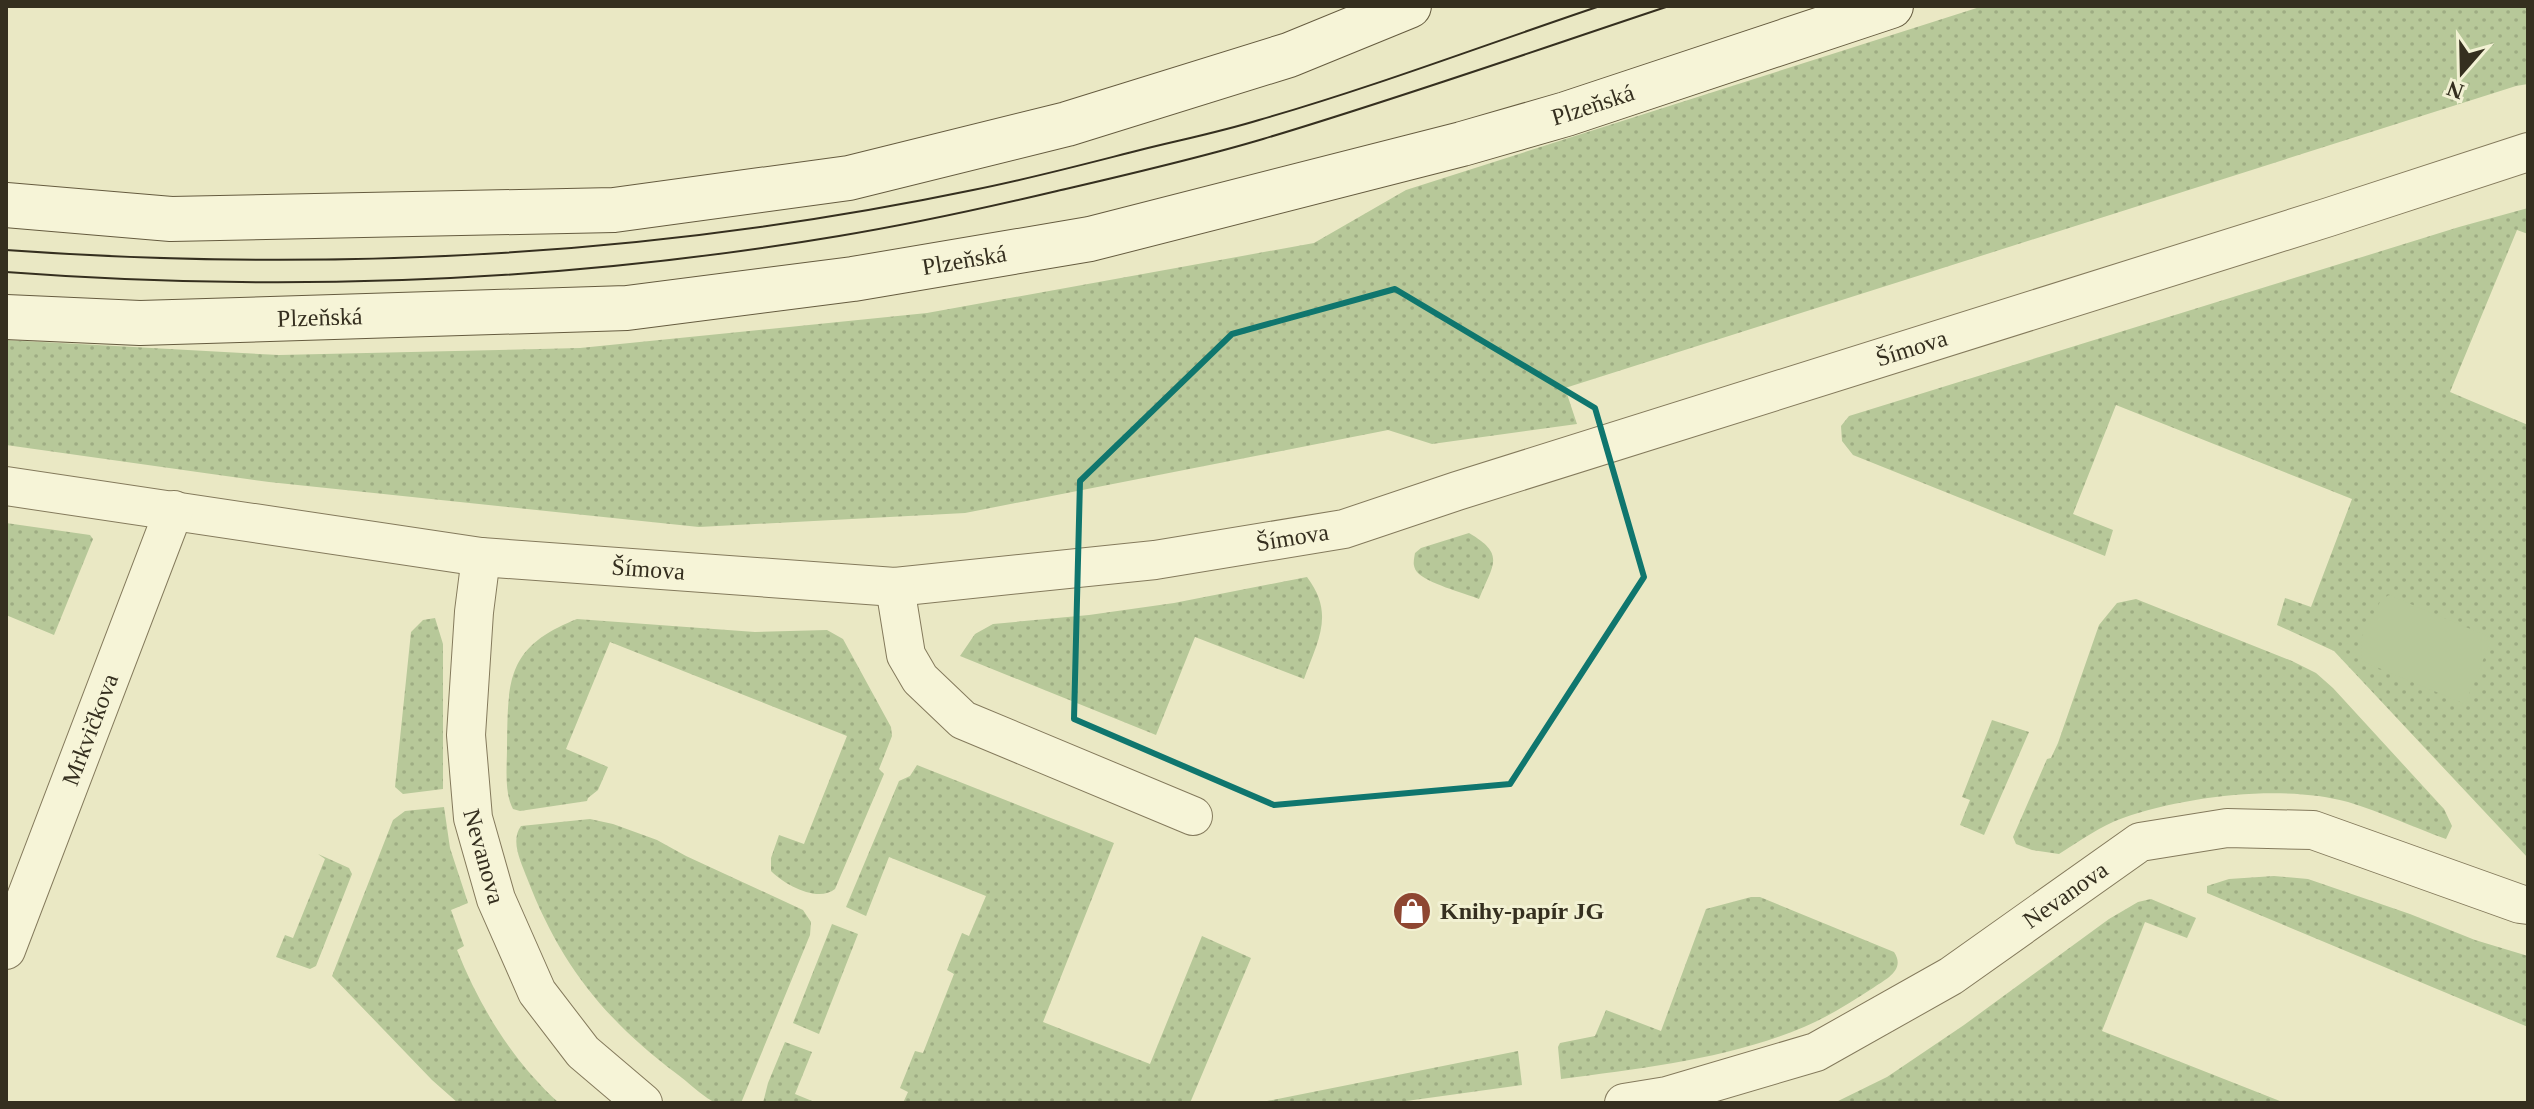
<svg xmlns="http://www.w3.org/2000/svg" width="2534" height="1109" font-family="Georgia,serif">
	<defs>
		<pattern id="grass-dots" width="8" height="8" patternUnits="userSpaceOnUse" patternTransform="scale(2)"><rect width="8" height="8" fill="#b7c899"/><path d="M2 2h.1M6 6h.1" fill="none" stroke="#9eac83" stroke-width="1.8" stroke-linecap="round"/></pattern>
	</defs>
	<rect width="100%" height="100%" fill="#eae8c4"/>
	<path fill="url(#grass-dots)" d="M 1983,6 L 2528,6 L 2528,84 L 2516,86 L 1565,388 L 1577,424 L 1432,444 L 1388,430 L 965,513 L 699,527 L 269,482 L 6,445 L 6,340 L 279,355 L 580,348 L 927,313 L 1314,243 L 1406,190 Z
		M 2528,208 L 2528,234 L 2517,230 L 2450,392 L 2528,425 L 2528,858 L 2334,651 L 2277,625 L 2285,598 L 2311,607 L 2352,499 L 2116,405 L 2073,514 L 2113,530 L 2105,556 L 1853,455 L 1842,441 L 1841,426 L 1849,416 L 2459,227 Z
		M 6,523 L 90,535 L 93,539 L 54,635 L 6,615 Z
		M 1469,533 C 1507,555 1492,565 1479,599 C 1464,593 1426,583 1417,572 C 1412,566 1414,559 1415,553 L 1421,548 Z
		M 1307,577 C 1335,614 1318,640 1304,679 L 1195,637 L 1156,735 L 960,656 L 975,634 L 993,624 L 1089,615 L 1174,603 Z
		M 2136,599 L 2292,661 L 2316,673 L 2333,688 L 2444,809 L 2452,826 L 2446,839 C 2413,827 2381,812 2348,802 C 2284,784 2185,796 2123,818 C 2100,826 2080,841 2059,854 L 2032,850 L 2016,844 L 2013,837 L 2047,759 L 2051,758 L 2058,743 L 2099,625 L 2117,603 Z
		M 435,618 L 443,644 L 443,789 L 403,794 L 395,787 L 411,632 L 423,620 Z
		M 577,619 L 755,632 L 827,630 L 843,639 L 891,727 L 892,736 L 879,769 L 884,774 L 835,889 C 818,903 785,885 771,871 L 771,858 L 779,835 L 804,844 L 847,736 L 610,642 L 566,749 L 608,767 L 598,790 L 588,798 L 587,801 L 520,811 L 513,809 C 504,793 507,766 507,748 C 508,680 506,647 577,619 Z
		M 1992,720 L 2029,732 L 1984,835 L 1960,825 L 1970,800 L 1962,797 Z
		M 917,765 L 1114,843 L 1043,1022 L 1150,1064 L 1202,936 L 1251,958 L 1190,1103 L 903,1103 L 908,1092 L 900,1088 L 915,1051 L 923,1053 L 954,974 L 947,970 L 962,933 L 969,936 L 986,896 L 889,857 L 866,916 L 846,907 L 899,781 L 910,776 Z
		M 444,807 L 450,848 L 468,903 L 451,910 L 464,946 L 457,950 C 480,1008 513,1061 559,1103 L 458,1103 L 432,1080 L 332,976 L 393,820 L 405,811 Z
		M 590,819 L 613,824 L 657,840 L 686,856 L 803,910 L 811,922 L 810,935 L 741,1103 C 734,1103 723,1105 717,1103 C 706,1100 687,1081 677,1074 C 604,1019 560,964 527,878 C 521,862 510,841 521,826 Z
		M 318,854 L 349,868 L 352,874 L 316,966 L 310,969 L 276,957 L 285,935 L 293,938 L 325,859 Z
		M 2274,876 L 2308,879 L 2410,914 L 2475,940 L 2528,956 L 2528,1027 L 2207,893 L 2207,886 L 2229,879 Z
		M 1751,897 L 1760,897 L 1894,952 C 1906,970 1886,979 1873,988 C 1851,1002 1828,1017 1804,1027 C 1727,1059 1643,1068 1561,1079 L 1558,1047 L 1560,1043 L 1595,1036 L 1606,1010 L 1661,1031 L 1706,909 Z
		M 2151,899 L 2196,918 L 2187,938 L 2145,922 L 2102,1031 L 2285,1103 L 1834,1103 L 1887,1077 L 1964,1025 L 2109,919 L 2138,902 Z
		M 832,924 L 858,934 L 819,1034 L 793,1023 Z
		M 785,1042 L 812,1052 L 795,1094 L 817,1103 L 763,1103 L 768,1083 Z
		M 1518,1051 L 1522,1085 L 1392,1103 L 1257,1103 Z"/>
	<path fill="#b7c899" d="M 2389,595 L 2492,638 L 2465,704 L 2362,661 L 2361,638 L 2381,600 Z"/>
	<g fill="none" stroke-linecap="round" stroke-linejoin="round">
		<defs>
			<g id="street">
				<path id="s1" d="M 6,486 L 481,557 L 895,587 L 1155,560 L 1344,529 L 1457,491 L 2329,217 L 2528,152"/>
				<path id="s2" d="M 481,557 L 474,612 L 466,735 L 473,818 L 496,899 L 537,992 L 583,1052 L 643,1103"/>
				<path d="M 895,587 L 906,655 L 920,679 L 963,720 L 1193,816"/>
				<path id="s3" d="M 6,950 L 174,510"/>
				<path id="s4" d="M 1624,1103 L 1667,1096 L 1816,1052 L 1951,976 L 2140,842 L 2227,828 L 2313,830 L 2520,904 L 2528,905"/>
			</g>
			<g id="secondary">
				<path d="M 6,205 L 171,219 L 614,210 L 849,178 L 1067,124 L 1289,55 L 1409,6"/>
				<path id="s5" d="M 6,317 L 140,323 L 627,308 L 853,279 L 1090,239 L 1462,144 L 1566,114 L 1891,6"/>
			</g>
		</defs>
		<use href="#street" stroke="#847a5c" stroke-width="40"/>
		<use href="#secondary" stroke="#655b3f" stroke-width="46"/>
		<use href="#street" stroke="#f6f4d7" stroke-width="38"/>
		<use href="#secondary" stroke="#f6f4d7" stroke-width="44"/>
		<path stroke="#352f1f" stroke-width="2" d="M 6,250 C 328,273 656,256 973,190 C 1029,179 1085,164 1140,150 C 1180,140 1220,132 1259,120 C 1374,87 1487,44 1600,6
			M 6,272 C 283,293 565,282 839,236 C 912,224 985,208 1057,191 C 1126,175 1196,159 1263,139 C 1400,98 1534,51 1669,6"/>
	</g>
	<path fill="none" stroke="#0f766e" stroke-width="6" stroke-linejoin="round" d="M 1395,289 L 1595,408 L 1644,577 L 1510,784 L 1274,805 L 1074,719 L 1080,481 L 1232,334 Z"/>
	<defs>
		<symbol id="shop-disc" viewBox="-11 -11 22 22"><circle r="9.5" fill="#8e4631" stroke="#f2f1d3"/><path d="M-5-2.5h2.3a2.7 3.5 0 0 1 5.4 0H5L5.5 6h-11ZM-1.5-2.5h3a1.5 2.3 0 0 0-3 0Z" fill="#fff"/></symbol>
	</defs>
	<g fill-rule="evenodd">
		<use href="#shop-disc" x="1390" y="889" width="44" height="44"/>
	</g>
	<g text-anchor="middle" stroke-width="6" stroke-linejoin="round" paint-order="stroke">
		<g font-size="24" fill="#352f1f" stroke="#f2f1d3">
			<text dy="8" stroke="none"><textPath href="#s5" startOffset="1610">Plzeňská</textPath></text>
			<text dy="8" stroke="none"><textPath href="#s5" startOffset="962">Plzeňská</textPath></text>
			<text dy="8" stroke="none"><textPath href="#s5" startOffset="314">Plzeňská</textPath></text>
			<text dy="8" stroke="none"><textPath href="#s1" startOffset="1944">Šímova</textPath></text>
			<text dy="8" stroke="none"><textPath href="#s1" startOffset="1296">Šímova</textPath></text>
			<text dy="8" stroke="none"><textPath href="#s1" startOffset="648">Šímova</textPath></text>
			<text dy="8" stroke="none"><textPath href="#s3" startOffset="236">Mrkvičkova</textPath></text>
			<text dy="8" stroke="none"><textPath href="#s2" startOffset="302">Nevanova</textPath></text>
			<text dy="8" stroke="none"><textPath href="#s4" startOffset="494">Nevanova</textPath></text>
		</g>
		<g font-size="24" font-weight="bold" fill="#352f1f" stroke="#f2f1d3" text-anchor="start">
			<text x="1440" y="919">Knihy-papír JG</text>
		</g>
	</g>
	<rect width="2534" height="1109" fill="none" stroke="#352f1f" stroke-width="16"/>
	<g transform="translate(2462 72) rotate(200)" stroke="#f2f1d3" stroke-width="6" paint-order="stroke">
	<path d="M0-6L14 30L0 20L-14 30Z" fill="#352f1f"/>
	<text y="-12" font-size="22" font-weight="bold" text-anchor="middle" fill="#352f1f">N</text>
	</g>
</svg>
